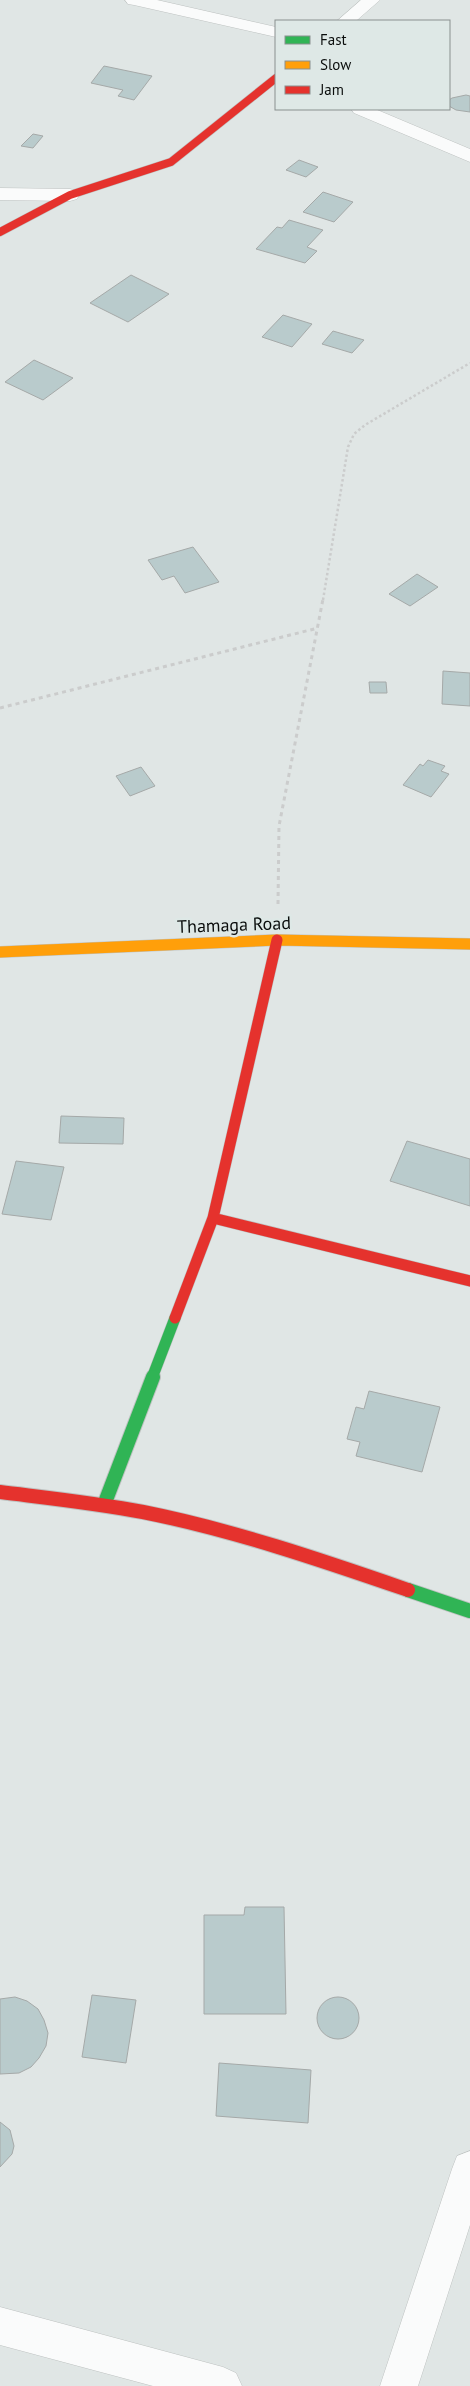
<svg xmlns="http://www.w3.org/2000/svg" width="470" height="2386" font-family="'PT Sans',sans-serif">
	<rect width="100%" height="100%" fill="#e0e6e5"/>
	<path fill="#b9cbcc" stroke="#a5a9a8" d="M 104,66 L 152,76 L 134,100 L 118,96 L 123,90 L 91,83 Z
		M 466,95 L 470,96 L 470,112 L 456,110 L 449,106 L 449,100 L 452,98 Z
		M 33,134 L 43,136 L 33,148 L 21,146 Z
		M 299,160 L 318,167 L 306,177 L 286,170 Z
		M 323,192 L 353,202 L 334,222 L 303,212 Z
		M 289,220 L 323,230 L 307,247 L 317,251 L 305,263 L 256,249 L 277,227 L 282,228 Z
		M 131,275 L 169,294 L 128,322 L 90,303 Z
		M 283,315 L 312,324 L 292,347 L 262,337 Z
		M 333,331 L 364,340 L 352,353 L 322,344 Z
		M 34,360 L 73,378 L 43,400 L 5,382 Z
		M 193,547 L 219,582 L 185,593 L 174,576 L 162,580 L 148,560 Z
		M 417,574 L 438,587 L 410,606 L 389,594 Z
		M 443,671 L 470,673 L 470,706 L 442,704 Z
		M 369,682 L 386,682 L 387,693 L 370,693 Z
		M 428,760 L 445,766 L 441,771 L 449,774 L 431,797 L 403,785 L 420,764 L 423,766 Z
		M 141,767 L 155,786 L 130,796 L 116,776 Z
		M 61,1116 L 124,1118 L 123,1144 L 59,1143 Z
		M 407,1141 L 470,1159 L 470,1206 L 390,1181 Z
		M 16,1161 L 64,1167 L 51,1220 L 2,1214 Z
		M 369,1391 L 440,1407 L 422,1472 L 356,1456 L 360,1442 L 347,1439 L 356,1407 L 364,1409 Z
		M 245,1907 L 284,1907 L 286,2014 L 204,2014 L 204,1915 L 244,1915 Z
		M 92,1995 L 136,2000 L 126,2063 L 82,2057 Z
		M317 2018a21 21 0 1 1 42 0a21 21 0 1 1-42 0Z
		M 15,1997 L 27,2001 L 38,2009 L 44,2020 L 48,2033 L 46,2046 L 39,2058 L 31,2067 L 19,2073 L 0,2074 L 0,1999 Z
		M 219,2063 L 311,2070 L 308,2123 L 216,2116 Z
		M 0,2122 L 10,2130 L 14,2146 L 12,2154 L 0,2167 Z"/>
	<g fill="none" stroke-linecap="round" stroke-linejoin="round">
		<defs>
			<path id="street" d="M 125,0 L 157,0 L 276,27 L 276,37 L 134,5 L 128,4 Z
				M 361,0 L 380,0 L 356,21 L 337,21 Z
				M 351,109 L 375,109 L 470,149 L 470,162 L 354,113 Z
				M 0,188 L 70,189 L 77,191 L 79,195 L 77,199 L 70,201 L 0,200 Z
				M 470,2151 L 470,2225 L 418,2386 L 380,2386 L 452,2169 L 457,2156 Z
				M 0,2307 L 223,2367 L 236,2373 L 242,2386 L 153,2386 L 0,2345 Z"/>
			<path id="fast-far1" d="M 152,1378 L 175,1318"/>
			<path id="fast" d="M 104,1505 L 153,1377
				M 408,1590 L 470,1611"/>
			<path id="slow" d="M 0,952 L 277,940 L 470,944"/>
			<path id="jam-far2" d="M 0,232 L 70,195 L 171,162 L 276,78"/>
			<path id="jam-far1" d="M 213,1218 L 470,1281
				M 175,1318 L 213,1218 L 277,940"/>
			<path id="jam" d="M 0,1492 C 48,1498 96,1503 143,1512 C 233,1530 321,1560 408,1590"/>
		</defs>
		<use href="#street" stroke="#bec2c1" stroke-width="1"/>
		<use href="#fast-far1" stroke="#bec2c1" stroke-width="12"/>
		<use href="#fast" stroke="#bec2c1" stroke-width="16"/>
		<use href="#slow" stroke="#bec2c1" stroke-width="12"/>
		<use href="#jam-far2" stroke="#bec2c1" stroke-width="9"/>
		<use href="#jam-far1" stroke="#bec2c1" stroke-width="12"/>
		<use href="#jam" stroke="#bec2c1" stroke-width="16"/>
		<path stroke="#cbcccc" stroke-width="2.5" stroke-dasharray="2.5 2.5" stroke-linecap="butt" d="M 323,600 L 348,447 L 354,434 L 365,425 L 470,363"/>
		<path stroke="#cbcccc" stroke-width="3" stroke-dasharray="4 4" stroke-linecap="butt" d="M 0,708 L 318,628
			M 278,904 L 279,826 L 323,599"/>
		<use href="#street" fill="#fafbfb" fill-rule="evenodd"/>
		<use href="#fast-far1" stroke="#30b455" stroke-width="11"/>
		<use href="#fast" stroke="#30b455" stroke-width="14"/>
		<use href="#slow" stroke="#ff9f0a" stroke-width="11"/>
		<use href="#jam-far2" stroke="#e5322d" stroke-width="8"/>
		<use href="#jam-far1" stroke="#e5322d" stroke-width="11"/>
		<use href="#jam" stroke="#e5322d" stroke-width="14"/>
	</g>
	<g text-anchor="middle" stroke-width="5" stroke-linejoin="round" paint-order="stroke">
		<g font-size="18" fill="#0a0d0c" stroke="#dee8e6">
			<text transform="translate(234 925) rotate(-2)" y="6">Thamaga Road</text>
		</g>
	</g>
	<rect x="275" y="20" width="175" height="90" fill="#dee8e6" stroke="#89908f"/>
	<rect x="285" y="36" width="25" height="8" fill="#30b455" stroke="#89908f"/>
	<text x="320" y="45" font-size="15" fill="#0a0d0c">Fast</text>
	<rect x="285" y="61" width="25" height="8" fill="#ff9f0a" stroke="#89908f"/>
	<text x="320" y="70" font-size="15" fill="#0a0d0c">Slow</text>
	<rect x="285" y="86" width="25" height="8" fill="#e5322d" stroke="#89908f"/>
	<text x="320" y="95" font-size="15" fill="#0a0d0c">Jam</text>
</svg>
